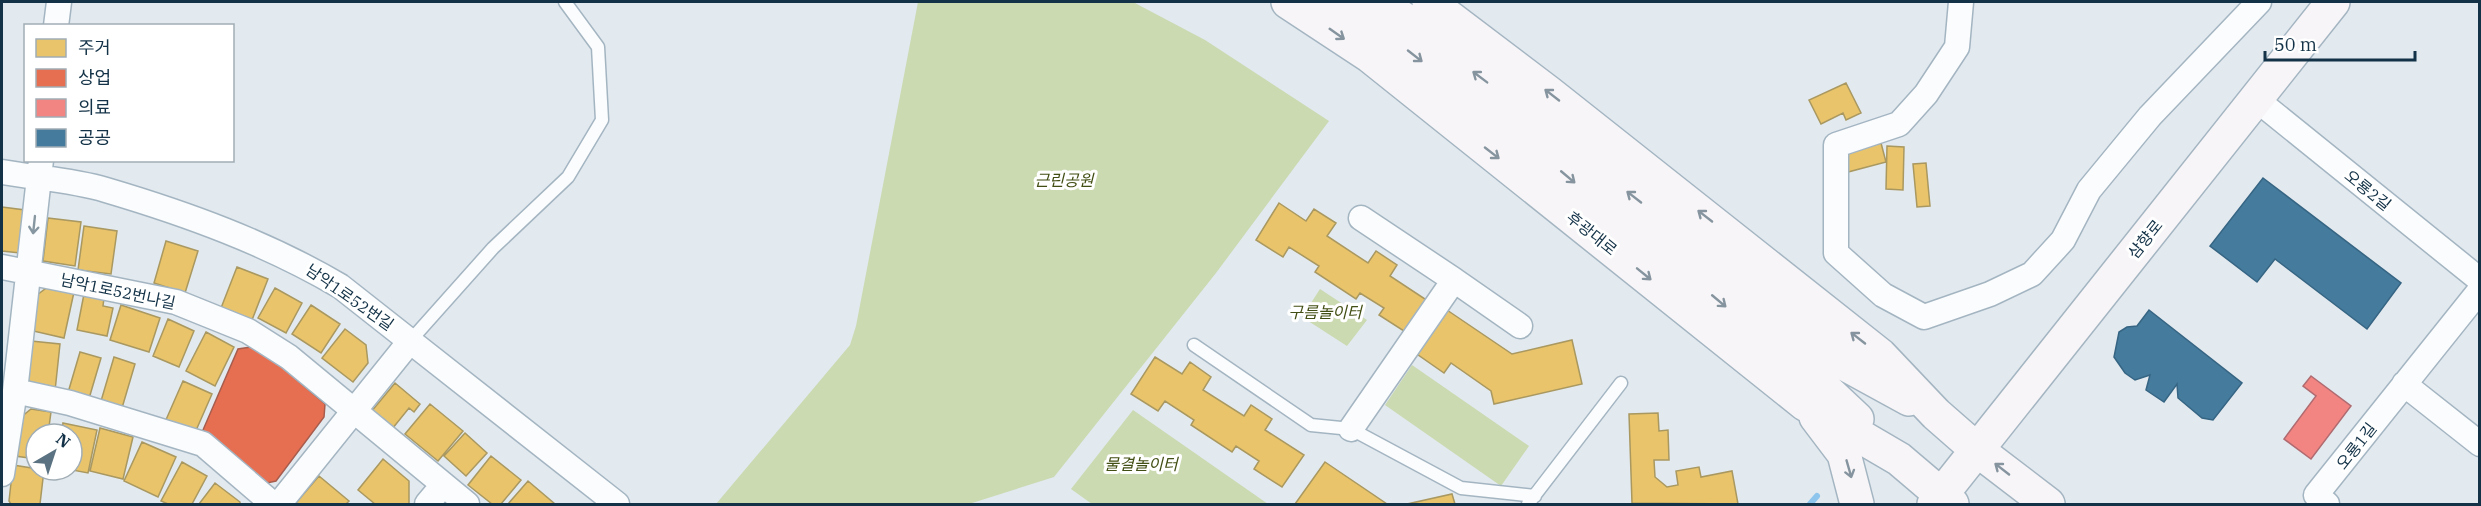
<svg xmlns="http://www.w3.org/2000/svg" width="2481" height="506" font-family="'IBM Plex Serif','Noto Sans KR',serif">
	<rect width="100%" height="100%" fill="#e2e9ef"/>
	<path fill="#cbdab1" d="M 918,2 L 1133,2 L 1205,40 L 1329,121 L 1216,273 L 1054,477 L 969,504 L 716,504 L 850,345 L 856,326 Z
		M 1320,289 L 1367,320 L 1347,346 L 1302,317 Z
		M 1412,365 L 1529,446 L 1501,486 L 1385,405 Z
		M 1133,410 L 1268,504 L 1092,504 L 1071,489 Z"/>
	<path fill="#e9c46a" stroke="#a99860" stroke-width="1.5" d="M 1846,83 L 1861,113 L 1846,120 L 1843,113 L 1821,124 L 1809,100 Z
		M 1881,143 L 1886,162 L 1848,172 L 1843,153 Z
		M 1887,146 L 1904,147 L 1903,190 L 1886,189 Z
		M 1926,163 L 1930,206 L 1917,207 L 1913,164 Z
		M 1279,203 L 1306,221 L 1314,209 L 1336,223 L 1327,236 L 1368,263 L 1376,251 L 1397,265 L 1390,276 L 1428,301 L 1407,333 L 1379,315 L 1384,308 L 1360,293 L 1356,299 L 1315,272 L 1319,266 L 1289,247 L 1283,257 L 1256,240 Z
		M 2,207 L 25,210 L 20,253 L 2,251 Z
		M 48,218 L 81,222 L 75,266 L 43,261 Z
		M 84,226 L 117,231 L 111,274 L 78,270 Z
		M 166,241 L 198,251 L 185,293 L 154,283 Z
		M 237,267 L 268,279 L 252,320 L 221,308 Z
		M 49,286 L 74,292 L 64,338 L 29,330 L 37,295 Z
		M 275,288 L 302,303 L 286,333 L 258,318 Z
		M 84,294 L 104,298 L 103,306 L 113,308 L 107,336 L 77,330 Z
		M 121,305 L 160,318 L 149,352 L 110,340 Z
		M 311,305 L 340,324 L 321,353 L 292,334 Z
		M 1444,308 L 1512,354 L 1572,340 L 1582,384 L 1494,404 L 1491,391 L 1451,363 L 1444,373 L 1414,352 Z
		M 168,319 L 194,331 L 179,367 L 153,356 Z
		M 345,329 L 366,345 L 368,363 L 353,382 L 322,358 Z
		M 206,332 L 234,347 L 215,386 L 186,371 Z
		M 31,341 L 60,344 L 55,391 L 39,389 L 27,379 Z
		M 80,352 L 101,358 L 88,402 L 67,396 Z
		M 114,357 L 135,364 L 122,408 L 101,401 Z
		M 1155,357 L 1182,374 L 1190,362 L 1211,377 L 1203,390 L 1244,416 L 1251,405 L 1272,419 L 1265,430 L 1304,455 L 1282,487 L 1254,469 L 1259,461 L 1236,446 L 1232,452 L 1191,425 L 1194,420 L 1165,401 L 1158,411 L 1131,394 Z
		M 183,381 L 212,394 L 194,435 L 165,422 Z
		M 395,383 L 420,404 L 414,412 L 409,408 L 388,434 L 371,412 Z
		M 430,404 L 463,431 L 438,461 L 405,434 Z
		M 31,409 L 51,412 L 48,434 L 36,434 L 36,459 L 15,456 L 20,418 Z
		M 1658,413 L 1659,431 L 1668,430 L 1669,460 L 1654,460 L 1655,477 L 1667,487 L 1678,485 L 1676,471 L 1699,467 L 1701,477 L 1732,471 L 1738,504 L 1632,503 L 1629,414 Z
		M 63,423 L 97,430 L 88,473 L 72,470 L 72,434 L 61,434 Z
		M 100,428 L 133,437 L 123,479 L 90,471 Z
		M 465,433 L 487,453 L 466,476 L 444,456 Z
		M 142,442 L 176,457 L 158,497 L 124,481 Z
		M 491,456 L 521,480 L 501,504 L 492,504 L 468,485 Z
		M 383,459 L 409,481 L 409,504 L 375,504 L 358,490 Z
		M 182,462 L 207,476 L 192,504 L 168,504 L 161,501 Z
		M 1325,462 L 1387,504 L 1295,504 Z
		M 13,465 L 44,470 L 40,504 L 11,504 L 9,501 Z
		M 319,476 L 349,501 L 346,504 L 295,504 Z
		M 528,481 L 555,504 L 508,504 Z
		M 215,483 L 240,502 L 240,504 L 199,504 Z
		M 1452,494 L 1455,504 L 1407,504 Z"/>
	<path fill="#e76f51" stroke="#a75d4e" stroke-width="1.5" d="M 257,346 L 325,404 L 324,417 L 276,481 L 262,484 L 203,430 L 238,349 Z"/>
	<path fill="#f28482" stroke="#af6b70" stroke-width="1.5" d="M 2311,376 L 2351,406 L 2311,459 L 2284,439 L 2316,396 L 2303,386 Z"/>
	<path fill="#457b9d" stroke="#366583" stroke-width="1.5" d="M 2263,178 L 2401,283 L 2367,329 L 2275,259 L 2257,282 L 2210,246 Z
		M 2149,310 L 2242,383 L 2213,420 L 2202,418 L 2178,398 L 2177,384 L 2164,402 L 2146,390 L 2150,375 L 2135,380 L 2125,373 L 2114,357 L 2119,332 L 2127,327 L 2137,326 Z"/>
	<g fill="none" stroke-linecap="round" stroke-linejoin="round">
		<path stroke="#8dc5ed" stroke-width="6" d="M 1810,504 L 1817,496"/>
		<defs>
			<path id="lane" d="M 411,340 L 493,248 L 568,177 L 602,120 L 598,47 L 565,2
				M 1194,345 L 1311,425 L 1351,429 L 1461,488 L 1535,496
				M 1528,504 L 1621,383"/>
			<path id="street" d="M 1961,2 L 1957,47 L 1926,94 L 1899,124 L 1836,145 L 1836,253 L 1883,295 L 1924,317 L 1990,294 L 2032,274 L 2063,240 L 2089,190 L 2150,116 L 2259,2
				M 56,26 L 59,2
				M 2257,100 L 2480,280
				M 2,172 C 36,178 73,180 106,190 C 187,214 267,243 340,286 L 617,504
				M 1361,218 L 1454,280
				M 2,267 L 176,302 L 248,331 L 289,357 L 467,504
				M 2404,384 L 2480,444
				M 15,391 L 70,403 L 203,444 L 273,504
				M 1351,429 L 1454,280 L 1520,326
				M 2,474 L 15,391 L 41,160
				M 279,504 L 411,340
				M 427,504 L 443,485
				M 2327,504 L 2316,495 L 2480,290"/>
			<path id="secondary" d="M 1288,2 L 1370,56 L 1805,404 L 1899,459 L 1952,504
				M 1331,2 L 1397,42 L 1531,146 L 1824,388 L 1857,419
				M 1376,2 L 1412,24 L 1541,123 L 1845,364 L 1909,399
				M 1429,2 L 1549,93 L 1880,355 L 1936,414 L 1976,449 L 2048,504
				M 1816,417 L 1844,454 L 1857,504
				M 1934,504 L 2333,2"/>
		</defs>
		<use href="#lane" stroke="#a4b5c2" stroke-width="15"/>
		<use href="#street" stroke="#a4b5c2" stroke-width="27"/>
		<use href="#secondary" stroke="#a4b5c2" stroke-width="36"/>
		<use href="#lane" stroke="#fbfcfd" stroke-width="12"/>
		<use href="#street" stroke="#fbfcfd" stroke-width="24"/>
		<use href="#secondary" stroke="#f7f5f7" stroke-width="33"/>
	</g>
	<defs><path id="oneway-shaft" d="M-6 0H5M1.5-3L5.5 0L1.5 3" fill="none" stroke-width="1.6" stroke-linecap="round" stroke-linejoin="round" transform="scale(1.5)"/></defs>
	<g stroke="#85949f">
		<use href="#oneway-shaft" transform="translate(1337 34) rotate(35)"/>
		<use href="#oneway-shaft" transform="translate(1415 56) rotate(38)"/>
		<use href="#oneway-shaft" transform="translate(1480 77) rotate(-143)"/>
		<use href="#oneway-shaft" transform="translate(1552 95) rotate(-142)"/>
		<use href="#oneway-shaft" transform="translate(1492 153) rotate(38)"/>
		<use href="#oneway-shaft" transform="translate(1568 177) rotate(40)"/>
		<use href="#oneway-shaft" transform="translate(1634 197) rotate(-142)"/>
		<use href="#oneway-shaft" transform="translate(1705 216) rotate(-142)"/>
		<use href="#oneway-shaft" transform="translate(1644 274) rotate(39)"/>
		<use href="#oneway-shaft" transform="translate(1719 301) rotate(40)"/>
		<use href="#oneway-shaft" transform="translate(1858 338) rotate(-142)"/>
		<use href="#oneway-shaft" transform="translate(1849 469) rotate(74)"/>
		<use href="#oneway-shaft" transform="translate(2002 469) rotate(-142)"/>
	</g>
	<use stroke="#8797a2" href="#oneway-shaft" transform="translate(34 225) rotate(96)"/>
	<g text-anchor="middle" stroke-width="6" stroke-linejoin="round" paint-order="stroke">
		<g font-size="16" font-style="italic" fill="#424f14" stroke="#fff">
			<text x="1064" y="186">근린공원</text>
			<text x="1325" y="318">구름놀이터</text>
			<text x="1141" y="470">물결놀이터</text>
		</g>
		<g font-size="16" fill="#133247" stroke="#fff">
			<text transform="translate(2368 190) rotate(39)" y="6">오룡2길</text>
			<text transform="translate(1592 233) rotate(39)" y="6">후광대로</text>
			<text transform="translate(2145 239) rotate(-51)" y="6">삼향로</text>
			<text transform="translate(118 291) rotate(12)" y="6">남악1로52번나길</text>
			<text transform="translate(350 297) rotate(35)" y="6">남악1로52번길</text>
			<text transform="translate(2356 446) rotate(-52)" y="6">오룡1길</text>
		</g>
	</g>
	<rect width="2481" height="506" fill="none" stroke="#133247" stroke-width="6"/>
	<rect x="24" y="24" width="210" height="138" fill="#ffffff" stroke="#a1adb5" stroke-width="1.5"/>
	<rect x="36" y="39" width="30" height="18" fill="#e9c46a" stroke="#a1adb5" stroke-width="1.5"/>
	<text x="78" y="54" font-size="18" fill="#133247">주거</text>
	<rect x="36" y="69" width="30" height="18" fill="#e76f51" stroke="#a1adb5" stroke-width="1.5"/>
	<text x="78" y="84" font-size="18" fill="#133247">상업</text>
	<rect x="36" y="99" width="30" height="18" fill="#f28482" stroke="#a1adb5" stroke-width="1.5"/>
	<text x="78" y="114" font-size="18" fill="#133247">의료</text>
	<rect x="36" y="129" width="30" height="18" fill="#457b9d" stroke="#a1adb5" stroke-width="1.5"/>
	<text x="78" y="144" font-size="18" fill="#133247">공공</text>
	<g transform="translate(54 452) rotate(39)"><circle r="28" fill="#ffffff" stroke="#a1adb5" stroke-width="1.5"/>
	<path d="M0-4.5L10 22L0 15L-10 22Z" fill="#5b7282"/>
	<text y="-9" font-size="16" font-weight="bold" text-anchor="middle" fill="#133247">N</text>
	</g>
	<path d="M2265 51v9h150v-9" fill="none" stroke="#133247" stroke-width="3"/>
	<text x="2274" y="51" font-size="18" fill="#133247" stroke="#ffffff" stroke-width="4.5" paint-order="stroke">50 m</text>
</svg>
